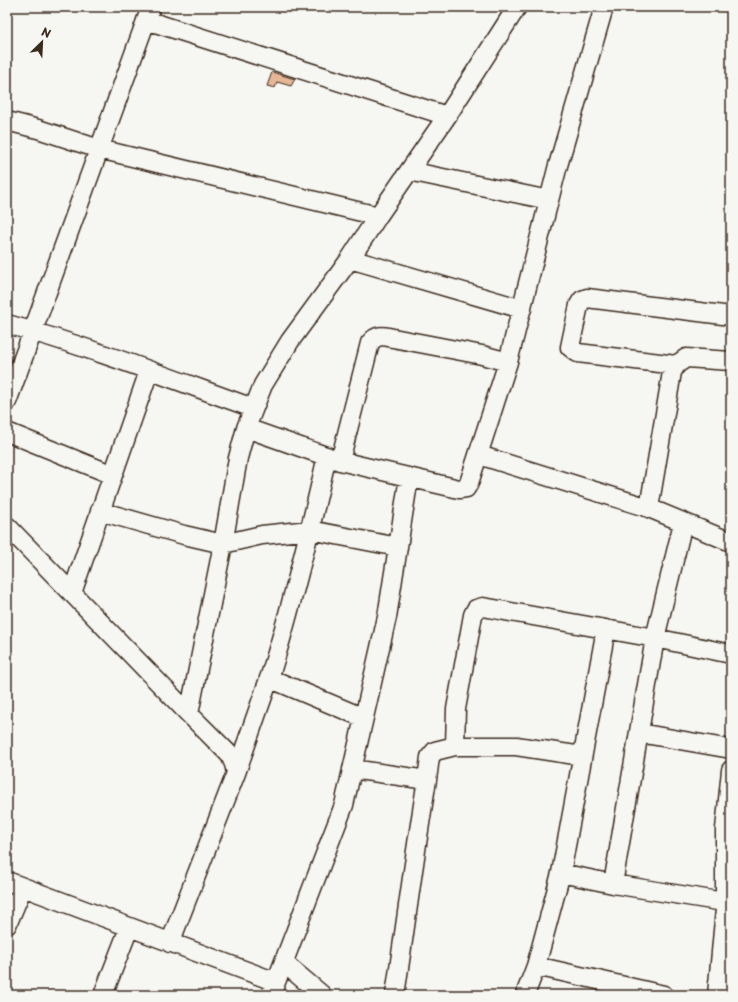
<svg xmlns="http://www.w3.org/2000/svg" width="738" height="1002" font-family="'Playpen Sans',sans-serif">
	<rect width="100%" height="100%" fill="#f6f6f2"/>
	<filter id="ink" filterUnits="userSpaceOnUse"><feTurbulence type="fractalNoise" baseFrequency=".025" numOctaves="2"/><feDisplacementMap in="SourceGraphic" scale="8" xChannelSelector="R" yChannelSelector="G"/><feConvolveMatrix kernelMatrix="1 2 1 2 8 2 1 2 1" color-interpolation-filters="sRGB"/></filter>
	<g filter="url(#ink)">
		<path fill="#e6b696" stroke="#3b2a1e" d="M 272,72 L 295,79 L 291,86 L 277,82 L 275,88 L 267,86 Z"/>
		<g fill="none" stroke-linecap="round" stroke-linejoin="round">
			<defs>
				<path id="minor" d="M 146,20 L 447,116
					M 7,121 L 38,129 L 99,149 L 378,216
					M 409,171 L 549,200
					M 350,259 L 522,309
					M 7,324 C 90,347 172,379 253,408
					M 676,365 L 578,353 L 570,347 L 579,305 L 582,300 L 587,298 L 731,316
					M 7,402 L 151,7
					M 246,428 L 340,461 L 459,489 L 466,488 L 469,483 L 508,362 L 557,169 L 604,7
					M 7,432 L 113,475
					M 479,455 L 649,508 L 731,542
					M 340,461 L 370,343 C 377,334 383,336 393,338 L 482,355 L 508,362
					M 649,508 L 672,372 L 676,365 L 686,358 L 731,361
					M 100,511 L 184,535 L 223,544 L 262,535 L 310,530 L 398,547
					M 7,526 L 189,714 L 230,755 L 234,764 L 236,773 L 170,943
					M 72,593 L 149,371
					M 269,678 L 364,718
					M 189,714 L 223,544 L 238,458 L 246,428 L 263,385 L 290,341 L 350,259 L 378,216 L 447,116 L 517,7
					M 639,733 L 731,749
					M 455,746 L 456,709 L 473,615 L 476,609 L 483,607 L 655,638 L 731,654
					M 352,769 L 427,780 C 415,851 406,923 395,995
					M 236,773 C 247,742 258,711 269,679 C 292,606 310,531 327,456
					M 427,780 L 430,757 L 435,751 L 455,746 L 516,746 L 582,756
					M 561,873 L 613,884 L 724,902
					M 7,881 L 276,982
					M 613,884 L 655,638 L 683,523
					M 7,925 L 23,887
					M 284,963 L 322,995
					M 536,966 L 664,995
					M 103,995 L 129,928
					M 271,995 L 344,805 L 387,617 L 409,477
					M 525,995 L 536,966 L 561,873 L 606,629
					M 717,995 L 725,909 L 725,829 L 731,770"/>
			</defs>
			<use href="#minor" stroke="#3b2a1e" stroke-width="21"/>
			<use href="#minor" stroke="#f6f6f2" stroke-width="18"/>
		</g>
	</g>
	<rect width="738" height="1002" fill="none" stroke="#f6f6f2" stroke-width="24"/>
	<rect x="12" y="12" width="714" height="978" fill="none" stroke="#3b2a1e" stroke-width="1.5" filter="url(#ink)"/>
	<g transform="translate(42 42) rotate(24)" stroke="#f6f6f2" stroke-width="3" paint-order="stroke">
	<path d="M0-3L7 15L0 10L-7 15Z" fill="#3b2a1e"/>
	<text y="-6" font-size="11" font-weight="bold" text-anchor="middle" fill="#3b2a1e">N</text>
	</g>
</svg>
